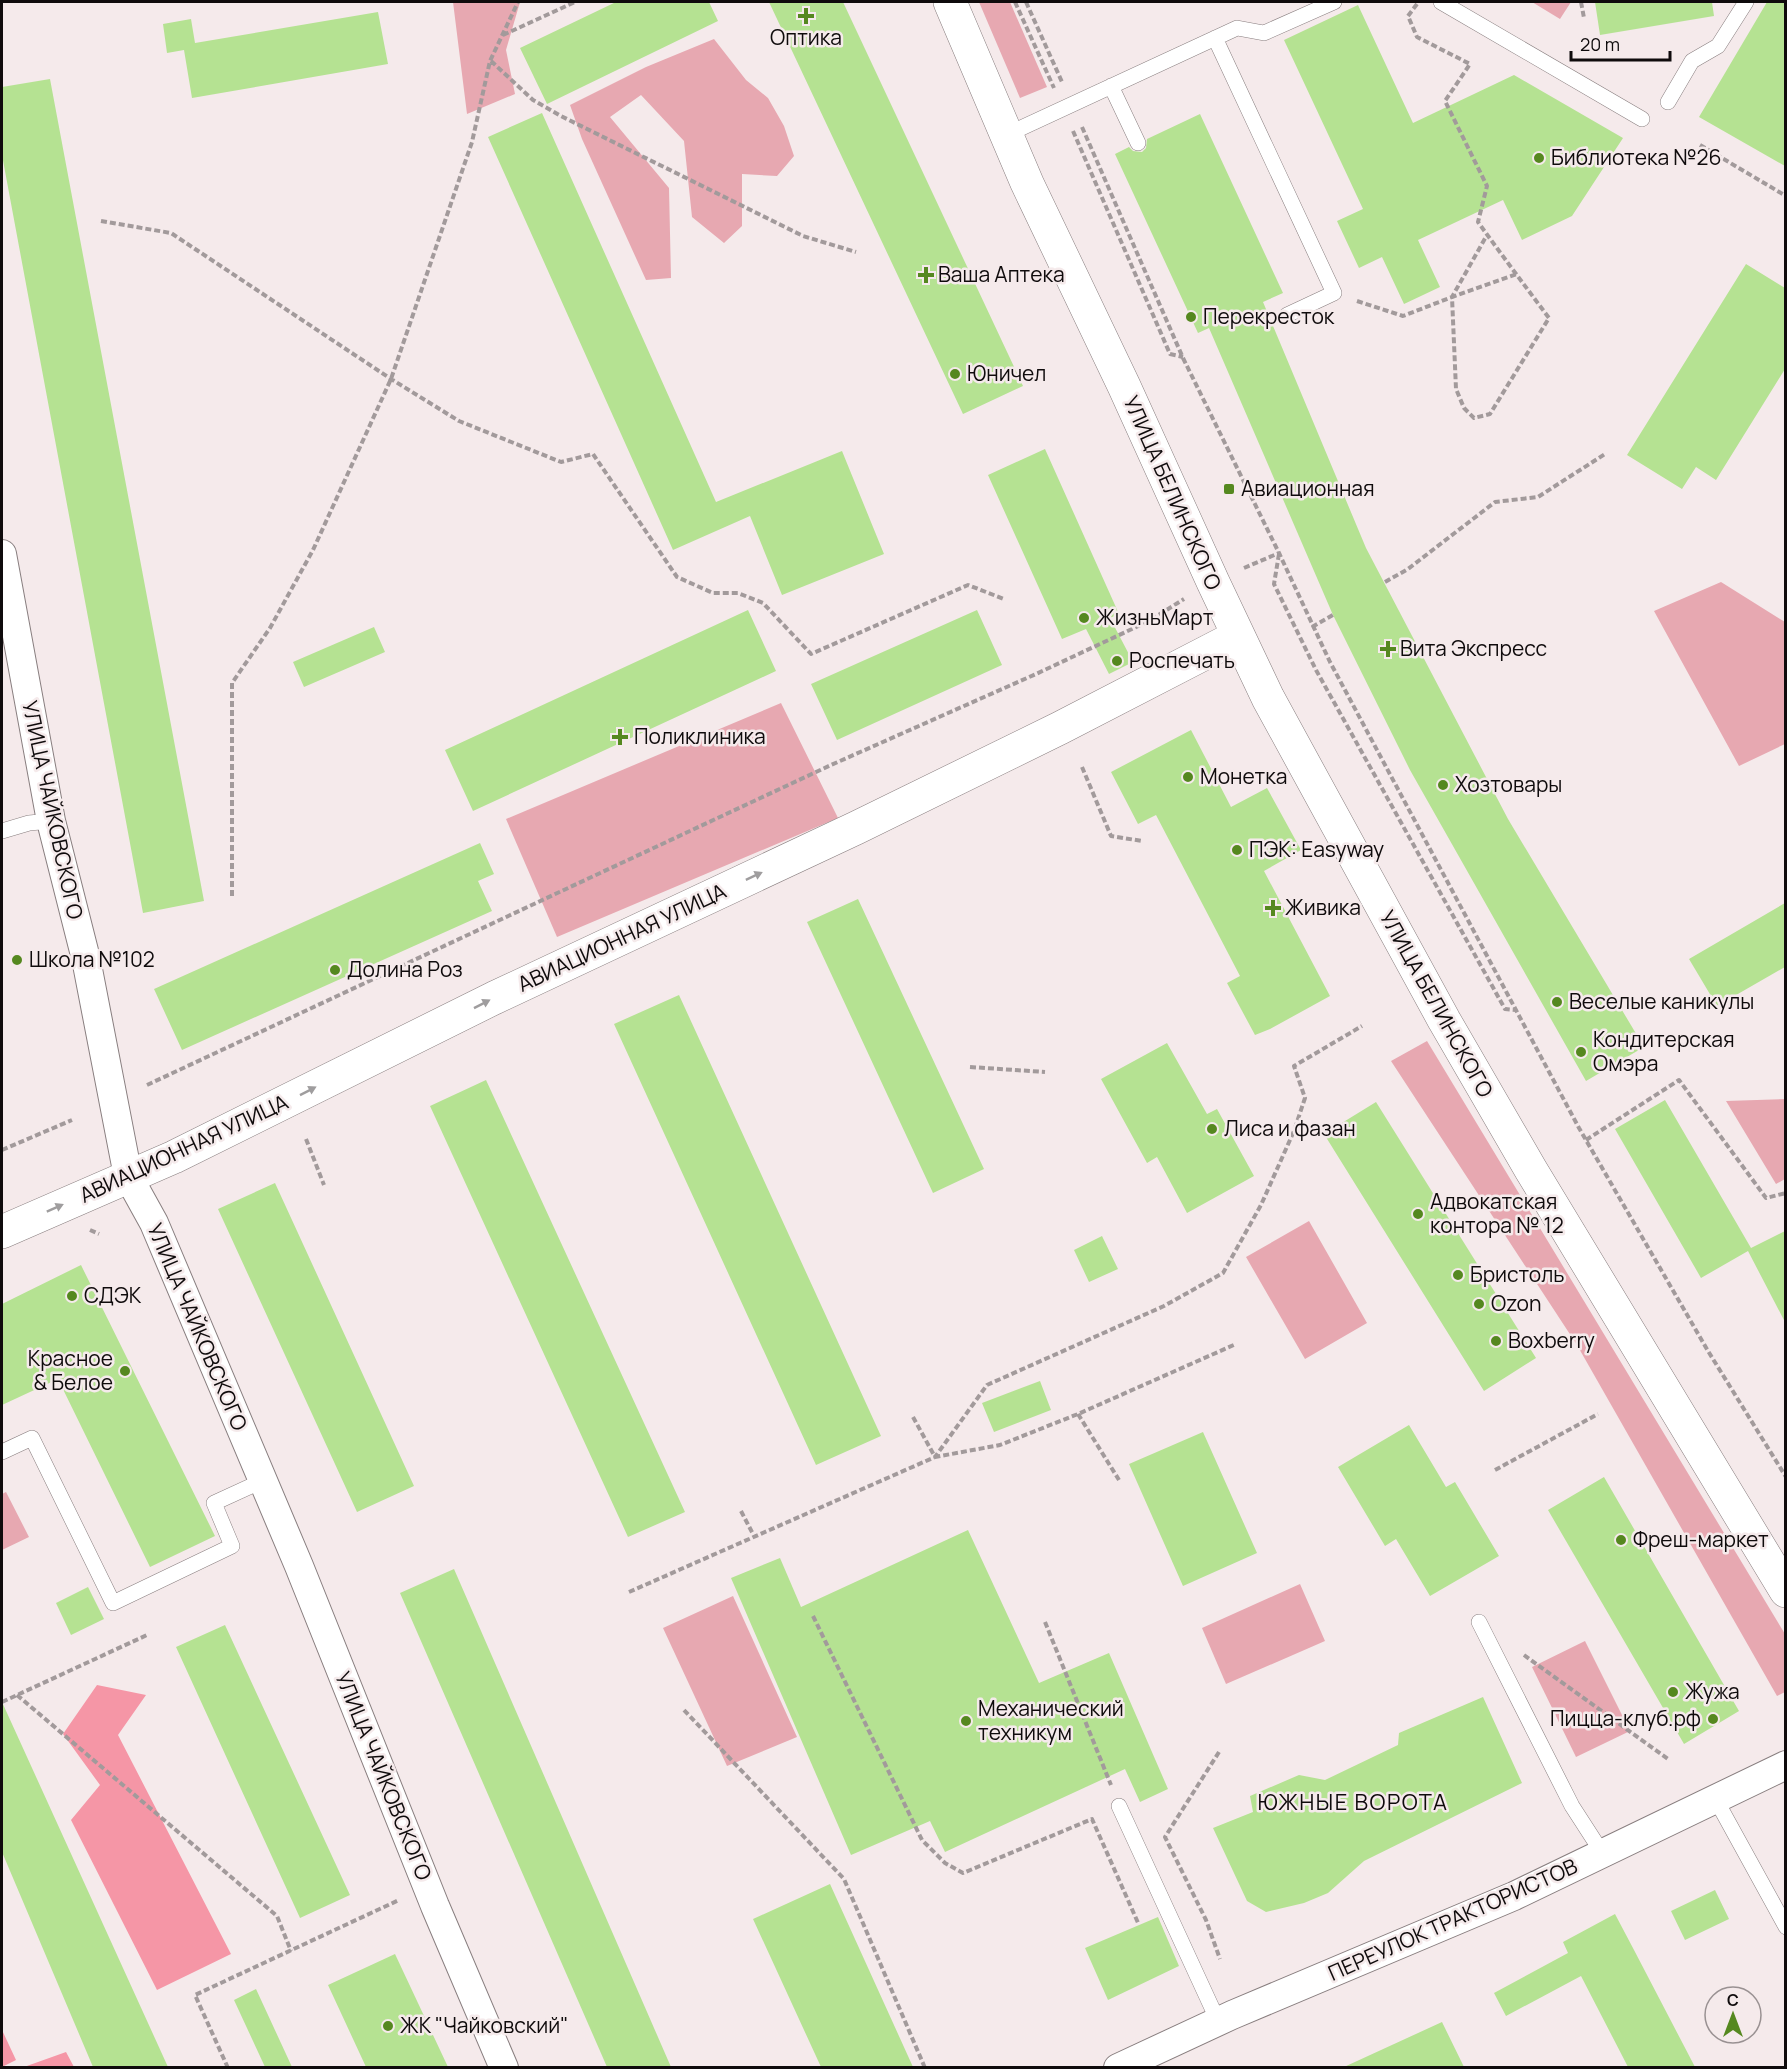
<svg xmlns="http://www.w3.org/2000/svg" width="1787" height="2069" font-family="Manrope,sans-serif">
	<rect width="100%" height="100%" fill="#f5eaeb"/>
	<path fill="#e7a8b1" d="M 453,2 L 520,2 L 506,50 L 515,94 L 467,114 Z
		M 979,2 L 1010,2 L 1047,87 L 1020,98 Z
		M 1532,2 L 1571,2 L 1560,19 Z
		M 714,39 L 746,80 L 768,98 L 784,126 L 794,156 L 777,176 L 742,174 L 742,226 L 724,243 L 692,217 L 684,141 L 641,95 L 610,117 L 669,188 L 671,278 L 646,280 L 582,139 L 570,105 L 646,67 Z
		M 1721,582 L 1785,622 L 1785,744 L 1739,766 L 1654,611 Z
		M 781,703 L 838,818 L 557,937 L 506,819 Z
		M 1427,1041 L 1785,1634 L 1785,1692 L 1777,1696 L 1577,1345 L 1391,1061 Z
		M 1785,1099 L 1785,1179 L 1776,1184 L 1726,1101 Z
		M 1309,1221 L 1367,1323 L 1305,1359 L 1246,1257 Z
		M 6,1492 L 29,1537 L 2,1550 L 2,1494 Z
		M 1300,1584 L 1325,1641 L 1226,1684 L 1202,1628 Z
		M 733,1596 L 797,1737 L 727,1766 L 663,1628 Z
		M 1585,1641 L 1630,1731 L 1576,1757 L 1532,1667 Z"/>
	<path fill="#f596a6" d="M 97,1685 L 146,1695 L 118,1735 L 231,1954 L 157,1990 L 71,1820 L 100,1785 L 63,1734 Z
		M 2,2030 L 16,2060 L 2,2067 Z
		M 66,2052 L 74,2067 L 24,2067 Z"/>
	<path fill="#b5e292" d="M 616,2 L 709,2 L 718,21 L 547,104 L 520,48 Z
		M 769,2 L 843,2 L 1023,386 L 963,414 Z
		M 1595,2 L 1712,2 L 1714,16 L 1600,35 Z
		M 1767,2 L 1785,2 L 1785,166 L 1699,117 Z
		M 1358,5 L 1413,123 L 1514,75 L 1623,138 L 1572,216 L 1522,240 L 1503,200 L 1418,240 L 1440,287 L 1404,304 L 1382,257 L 1359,268 L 1337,221 L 1363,209 L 1284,40 Z
		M 378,12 L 388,64 L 192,98 L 184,50 L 167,53 L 163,24 L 191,19 L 195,43 Z
		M 50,79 L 204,901 L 143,913 L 2,155 L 2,87 Z
		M 542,113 L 716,502 L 842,451 L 884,554 L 782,595 L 750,516 L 673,550 L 488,137 Z
		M 1200,114 L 1283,293 L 1263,302 L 1366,548 L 1508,819 L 1644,1047 L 1586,1081 L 1410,770 L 1333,615 L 1209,328 L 1198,333 L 1115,154 L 1129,147 L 1133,151 L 1142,152 L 1146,148 L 1147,139 Z
		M 1746,264 L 1785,288 L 1785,369 L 1716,480 L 1696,467 L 1682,489 L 1627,455 Z
		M 1045,449 L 1119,614 L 1110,618 L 1133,662 L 1109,674 L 1086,629 L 1062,639 L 988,475 Z
		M 748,610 L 776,671 L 473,811 L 445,750 Z
		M 977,610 L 1002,665 L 837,740 L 811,684 Z
		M 374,627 L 385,652 L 304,687 L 293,662 Z
		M 1191,730 L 1231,807 L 1267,788 L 1301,850 L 1264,871 L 1330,996 L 1270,1029 L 1255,1035 L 1227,983 L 1240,976 L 1156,815 L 1138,824 L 1111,772 Z
		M 480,843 L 494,874 L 478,881 L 492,911 L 182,1050 L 154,989 Z
		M 858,899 L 984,1169 L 933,1193 L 807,922 Z
		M 1785,903 L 1785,967 L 1717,1006 L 1689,959 Z
		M 679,995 L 881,1436 L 816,1465 L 614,1024 Z
		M 1167,1043 L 1207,1114 L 1217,1109 L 1254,1176 L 1187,1213 L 1157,1157 L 1147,1163 L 1101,1079 Z
		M 486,1080 L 685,1512 L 628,1537 L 430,1106 Z
		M 1665,1100 L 1751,1248 L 1785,1231 L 1785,1322 L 1748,1251 L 1701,1278 L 1615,1129 Z
		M 1376,1102 L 1536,1358 L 1484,1391 L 1324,1134 Z
		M 275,1183 L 414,1486 L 357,1512 L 218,1209 Z
		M 1102,1236 L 1118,1269 L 1089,1282 L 1074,1250 Z
		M 81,1265 L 215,1536 L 150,1567 L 58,1379 L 2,1405 L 2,1304 Z
		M 1040,1381 L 1051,1410 L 994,1432 L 982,1403 Z
		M 1409,1425 L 1446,1487 L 1455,1482 L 1499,1556 L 1430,1596 L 1396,1539 L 1385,1546 L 1338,1467 Z
		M 1203,1432 L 1257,1553 L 1183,1586 L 1129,1464 Z
		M 1604,1477 L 1739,1711 L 1684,1744 L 1548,1510 Z
		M 968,1530 L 1039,1683 L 1109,1653 L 1168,1789 L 1140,1802 L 1125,1769 L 945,1852 L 930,1821 L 851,1855 L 731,1578 L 780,1558 L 801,1607 Z
		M 454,1569 L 671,2067 L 607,2067 L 400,1593 Z
		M 88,1587 L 104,1619 L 71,1635 L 56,1603 Z
		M 225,1625 L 350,1895 L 300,1918 L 176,1647 Z
		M 1483,1697 L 1522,1783 L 1364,1861 L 1328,1893 L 1304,1903 L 1266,1912 L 1247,1901 L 1213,1828 L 1253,1812 L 1250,1796 L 1299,1775 L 1325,1780 L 1398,1745 L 1399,1733 Z
		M 2,1702 L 168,2067 L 93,2067 L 2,1852 Z
		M 830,1884 L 913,2067 L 821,2067 L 753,1919 Z
		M 1715,1890 L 1729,1919 L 1685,1940 L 1671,1911 Z
		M 1615,1914 L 1634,1950 L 1695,2067 L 1628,2067 L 1581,1976 L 1506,2016 L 1494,1993 L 1568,1953 L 1563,1942 Z
		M 1158,1917 L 1179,1966 L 1108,2000 L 1085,1948 Z
		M 395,1954 L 448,2067 L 366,2067 L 328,1985 Z
		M 256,1989 L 292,2067 L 265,2067 L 234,2000 Z
		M 1442,2022 L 1464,2067 L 1344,2067 Z"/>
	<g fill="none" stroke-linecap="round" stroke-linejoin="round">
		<defs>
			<path id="lane" d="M 1441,2 L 1642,119
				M 1215,38 L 1334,293 L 1287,315
				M 1111,86 L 1138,143
				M 1668,102 L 1692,61 L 1718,46 L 1746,2
				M 1006,135 L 1237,28 L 1264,33 L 1334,2
				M 2,831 L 29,823 L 51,821
				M 2,1452 L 32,1438 L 113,1603 L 232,1546 L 214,1503 L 262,1481
				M 1479,1622 L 1572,1806 L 1603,1854
				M 1715,1798 L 1786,1927
				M 1119,1806 L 1218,2021"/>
			<path id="street" d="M 2,554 L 51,821 L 86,959 L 128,1176 L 154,1223 L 299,1566 L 435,1906 L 504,2068
				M 1118,2068 L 1232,2015 L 1514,1896 L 1786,1765"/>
			<path id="secondary" d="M 950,2 L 1027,183 L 1124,386 L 1213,582 L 1268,698 L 1444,1020 L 1531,1170 L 1786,1591
				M 2,1232 L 174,1157 L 494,998 L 856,828 L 1060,728 L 1238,636"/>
		</defs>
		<use href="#lane" stroke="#887e7f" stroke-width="16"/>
		<use href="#street" stroke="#887e7f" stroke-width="30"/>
		<use href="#secondary" stroke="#887e7f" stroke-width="34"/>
		<path stroke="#a29a9b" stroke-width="4" stroke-dasharray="6 3" stroke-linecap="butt" d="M 1015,2 L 1054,88
			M 1026,2 L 1062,82
			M 1581,2 L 1584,18
			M 1417,4 L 1408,16 L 1417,37 L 1470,64 L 1445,101 L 1487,186 L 1478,222 C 1501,254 1525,286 1549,318 L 1490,414 L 1474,418 L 1464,408 L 1456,389 L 1452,297 L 1517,274
			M 503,35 L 575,2
			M 491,61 L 533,100 L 559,115 L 803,236 L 856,252
			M 1082,127 L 1183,358 L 1279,553 L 1330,662 L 1579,1128 L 1708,1351 L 1786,1477
			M 1073,131 L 1170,354 L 1183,357
			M 1700,145 L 1786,196
			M 101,221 L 171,233 L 391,379 L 459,421 L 561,462 L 593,454 L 677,577 L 713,593 L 738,593 L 763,603 L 811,654 L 968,585 L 1004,599
			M 1357,301 L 1403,316 L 1452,297 L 1487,235
			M 1279,554 L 1274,584 L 1316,670 L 1505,1009 L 1516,1010
			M 1244,568 L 1279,553
			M 1385,582 L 1408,569 L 1495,502 L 1538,497 L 1605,454
			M 1312,627 L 1333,615
			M 1082,767 L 1111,836 L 1142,841
			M 232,896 L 232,683 L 270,628 L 313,550 L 391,379 L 472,142 L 490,61 L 518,2
			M 970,1067 L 1045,1072
			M 147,1085 L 831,765 L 1036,674 L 1149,621 L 1184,599
			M 306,1139 L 324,1185
			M 1586,1140 L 1679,1080 L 1766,1198 L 1786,1193
			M 2,1150 L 72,1120
			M 90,1230 L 99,1234
			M 1078,1414 L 1119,1480
			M 913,1417 L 935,1457 L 1000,1445 L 1078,1414 L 1236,1344
			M 1495,1470 L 1598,1414
			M 741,1511 L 754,1536
			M 629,1592 L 935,1457 L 987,1385 L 1164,1306 L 1223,1273 L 1261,1205 L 1294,1131 L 1305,1098 L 1294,1066 L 1362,1026
			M 813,1616 L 922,1840 L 945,1863 L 963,1873 L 1092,1819 L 1139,1925
			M 1045,1622 L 1111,1785
			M 1524,1655 L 1668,1759
			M 17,1695 L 277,1916 L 291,1951
			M 2,1702 L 147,1635
			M 684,1710 L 844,1879 L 925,2068
			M 1219,1752 L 1165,1837 L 1206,1920 L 1220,1959
			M 228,2068 L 195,1995 L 399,1900"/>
		<use href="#lane" stroke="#fff" stroke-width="15"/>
		<use href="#street" stroke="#fff" stroke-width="28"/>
		<use href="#secondary" stroke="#fff" stroke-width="33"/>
	</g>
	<defs><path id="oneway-solid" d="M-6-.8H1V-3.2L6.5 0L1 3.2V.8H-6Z" transform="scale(1.5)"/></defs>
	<g fill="#9f9d9e">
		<use href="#oneway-solid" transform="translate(754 876) rotate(-25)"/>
		<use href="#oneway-solid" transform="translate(482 1004) rotate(-27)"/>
		<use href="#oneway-solid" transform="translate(308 1091) rotate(-27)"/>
		<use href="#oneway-solid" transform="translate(55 1208) rotate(-24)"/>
	</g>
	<g fill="#55881f" stroke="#f5eaeb" stroke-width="2">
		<path d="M803 7h6v6h6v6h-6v6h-6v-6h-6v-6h6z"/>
		<circle cx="1539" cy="158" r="6"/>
		<path d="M923 266h6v6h6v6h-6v6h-6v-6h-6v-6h6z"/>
		<circle cx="1191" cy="317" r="6"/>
		<circle cx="955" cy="374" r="6"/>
		<rect x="1223" y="483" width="12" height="12" rx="3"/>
		<circle cx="1084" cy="618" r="6"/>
		<path d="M1385 640h6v6h6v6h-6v6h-6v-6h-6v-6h6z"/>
		<circle cx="1117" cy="661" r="6"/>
		<path d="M617 728h6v6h6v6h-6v6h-6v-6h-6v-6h6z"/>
		<circle cx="1188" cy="777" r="6"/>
		<circle cx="1443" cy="785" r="6"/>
		<circle cx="1237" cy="850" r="6"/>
		<path d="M1270 899h6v6h6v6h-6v6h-6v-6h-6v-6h6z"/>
		<circle cx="17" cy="960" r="6"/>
		<circle cx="335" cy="970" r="6"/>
		<circle cx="1557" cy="1002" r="6"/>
		<circle cx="1581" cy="1052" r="6"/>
		<circle cx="1212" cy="1129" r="6"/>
		<circle cx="1418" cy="1214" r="6"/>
		<circle cx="1458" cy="1275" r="6"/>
		<circle cx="72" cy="1296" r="6"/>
		<circle cx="1479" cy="1304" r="6"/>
		<circle cx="1496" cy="1341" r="6"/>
		<circle cx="125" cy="1371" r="6"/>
		<circle cx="1621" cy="1540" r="6"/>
		<circle cx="1673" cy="1692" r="6"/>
		<circle cx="1713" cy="1719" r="6"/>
		<circle cx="966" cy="1721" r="6"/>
		<circle cx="388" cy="2026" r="6"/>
	</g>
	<g text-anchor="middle" stroke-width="5" stroke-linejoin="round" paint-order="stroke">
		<g font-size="21" fill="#0f0b0c" stroke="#f5eaeb" text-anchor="start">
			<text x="806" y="45" text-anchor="middle">Оптика</text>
			<text x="1551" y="165">Библиотека №26</text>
			<text x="938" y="282">Ваша Аптека</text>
			<text x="1203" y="324">Перекресток</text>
			<text x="967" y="381">Юничел</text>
			<text x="1241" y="496">Авиационная</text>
			<text x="1096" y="625">ЖизньМарт</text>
			<text x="1400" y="656">Вита Экспресс</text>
			<text x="1129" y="668">Роспечать</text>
			<text x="634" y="744">Поликлиника</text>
			<text x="1200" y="784">Монетка</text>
			<text x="1455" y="792">Хозтовары</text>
			<text x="1249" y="857">ПЭК: Easyway</text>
			<text x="1285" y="915">Живика</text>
			<text x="29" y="967">Школа №102</text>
			<text x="347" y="977">Долина Роз</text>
			<text x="1569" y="1009">Веселые каникулы</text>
			<text x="1593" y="1047">Кондитерская<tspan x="1593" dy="24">Омэра</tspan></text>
			<text x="1224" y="1136">Лиса и фазан</text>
			<text x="1430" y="1209">Адвокатская<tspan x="1430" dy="24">контора № 12</tspan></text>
			<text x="1470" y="1282">Бристоль</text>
			<text x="84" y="1303">СДЭК</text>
			<text x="1491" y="1311">Ozon</text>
			<text x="1508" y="1348">Boxberry</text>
			<text x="113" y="1366" text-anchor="end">Красное<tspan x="113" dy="24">&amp; Белое</tspan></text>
			<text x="1633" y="1547">Фреш-маркет</text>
			<text x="1685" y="1699">Жужа</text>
			<text x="978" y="1716">Механический<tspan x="978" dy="24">техникум</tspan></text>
			<text x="1701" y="1726" text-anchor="end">Пицца-клуб.рф</text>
			<text x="400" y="2033">ЖК "Чайковский"</text>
		</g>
		<g font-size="21" fill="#0f0b0c" stroke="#f5eaeb">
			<text transform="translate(1172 493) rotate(66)" y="7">УЛИЦА БЕЛИНСКОГО</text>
			<text transform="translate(52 810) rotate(78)" y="7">УЛИЦА ЧАЙКОВСКОГО</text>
			<text transform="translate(622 938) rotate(-25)" y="7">АВИАЦИОННАЯ УЛИЦА</text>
			<text transform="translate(1436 1004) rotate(61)" y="7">УЛИЦА БЕЛИНСКОГО</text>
			<text transform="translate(184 1149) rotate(-25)" y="7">АВИАЦИОННАЯ УЛИЦА</text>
			<text transform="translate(197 1327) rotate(67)" y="7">УЛИЦА ЧАЙКОВСКОГО</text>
			<text transform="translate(383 1776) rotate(68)" y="7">УЛИЦА ЧАЙКОВСКОГО</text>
			<text transform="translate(1453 1920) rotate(-24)" y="7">ПЕРЕУЛОК ТРАКТОРИСТОВ</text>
		</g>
		<g font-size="22" letter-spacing="1.5" fill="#0f0b0c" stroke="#f5eaeb">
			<text x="1353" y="1810">ЮЖНЫЕ ВОРОТА</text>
		</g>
	</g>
	<rect width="1787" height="2069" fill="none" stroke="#0f0b0c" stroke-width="6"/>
	<g transform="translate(1733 2015)"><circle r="28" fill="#f5eaeb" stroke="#999192" stroke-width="1.5"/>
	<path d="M0-4.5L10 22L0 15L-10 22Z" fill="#55881f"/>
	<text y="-9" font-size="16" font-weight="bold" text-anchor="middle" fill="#0f0b0c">С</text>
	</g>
	<path d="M1571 51v9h99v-9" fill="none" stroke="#0f0b0c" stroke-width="3"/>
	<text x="1580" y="51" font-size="18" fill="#0f0b0c" stroke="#f5eaeb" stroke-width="4.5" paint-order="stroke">20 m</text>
</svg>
